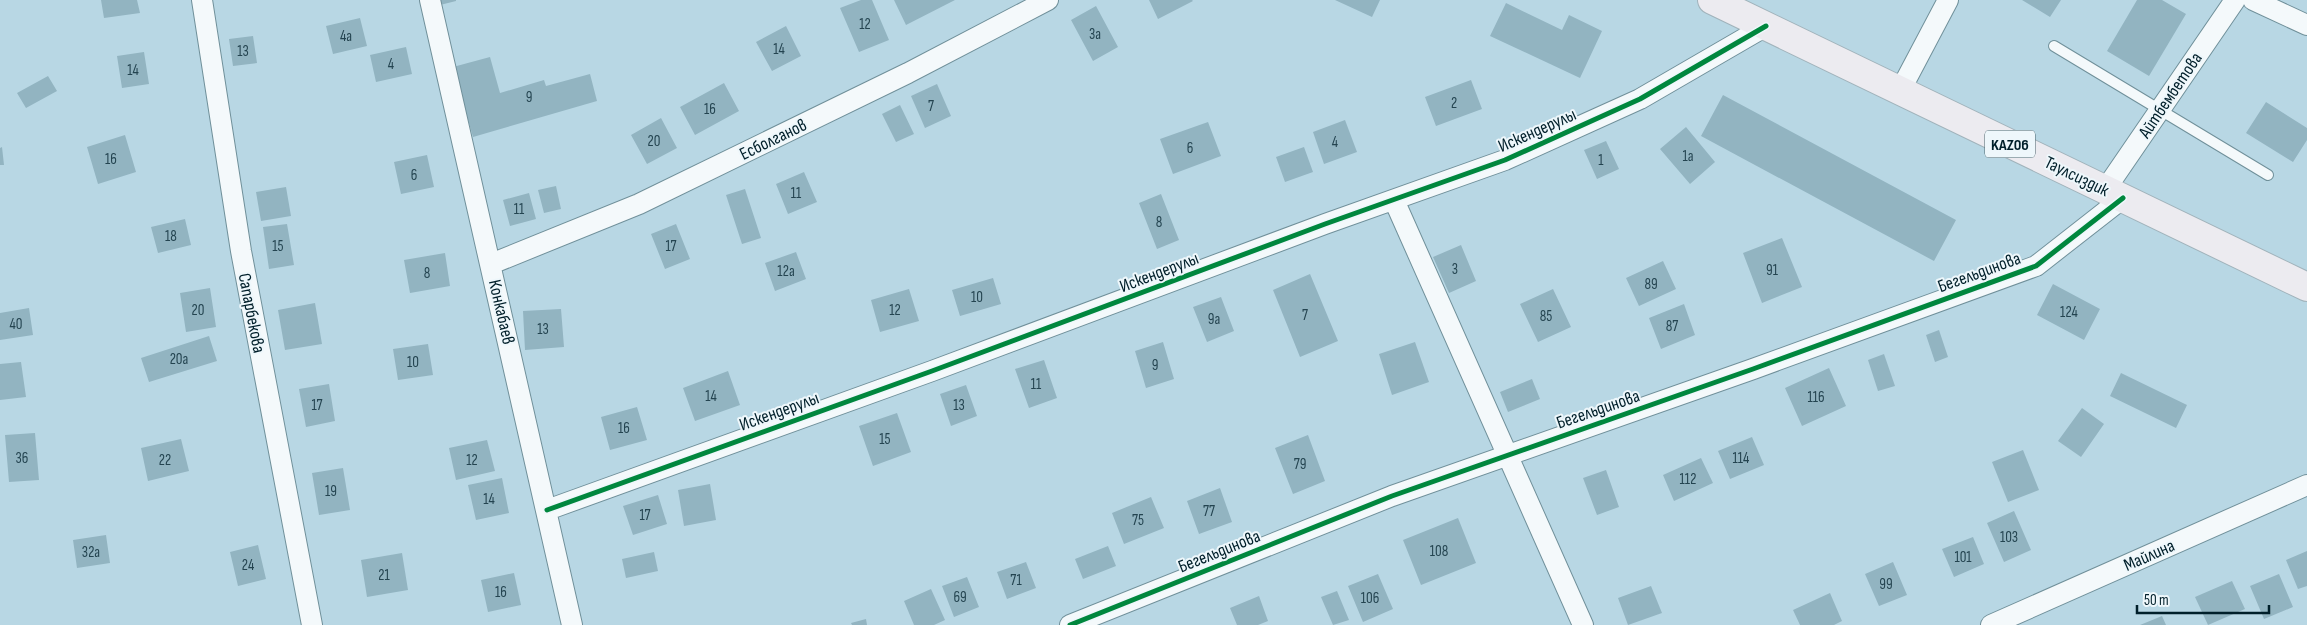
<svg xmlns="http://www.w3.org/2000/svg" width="2307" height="625" font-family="'Sofia Sans Condensed',sans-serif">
	<rect width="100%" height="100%" fill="#b8d7e4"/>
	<path fill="#92b4c1" d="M 101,0 L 137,0 L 140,13 L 104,18 Z
		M 435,0 L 456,0 L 456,1 L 436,6 Z
		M 861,0 L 872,0 L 889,40 L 859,52 L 840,8 Z
		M 894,0 L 955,0 L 906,25 Z
		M 1149,0 L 1192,0 L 1193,1 L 1158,19 Z
		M 1335,0 L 1380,0 L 1372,17 Z
		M 2022,0 L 2061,0 L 2050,17 Z
		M 2137,0 L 2162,0 L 2186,14 L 2149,76 L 2107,51 Z
		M 1506,3 L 1562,30 L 1569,15 L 1602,31 L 1580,78 L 1490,36 Z
		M 1096,6 L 1118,47 L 1093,61 L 1071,20 Z
		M 360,18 L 367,46 L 333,54 L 326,26 Z
		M 786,26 L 801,56 L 772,71 L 756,42 Z
		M 253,36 L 257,63 L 233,66 L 229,39 Z
		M 406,47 L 412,74 L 376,82 L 370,55 Z
		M 144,52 L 149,84 L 122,88 L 117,56 Z
		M 490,57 L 500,93 L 544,80 L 546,86 L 590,74 L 597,101 L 473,137 L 453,67 Z
		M 48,76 L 57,91 L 26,108 L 17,93 Z
		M 1471,80 L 1482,109 L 1436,126 L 1425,97 Z
		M 724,83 L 739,111 L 695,135 L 680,107 Z
		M 937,84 L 951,116 L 925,128 L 911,96 Z
		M 1723,95 L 1956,220 L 1934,261 L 1701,136 Z
		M 2266,102 L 2307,128 L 2307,140 L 2293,162 L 2246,133 Z
		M 900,105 L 914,134 L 896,142 L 882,114 Z
		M 661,118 L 677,148 L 647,164 L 631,135 Z
		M 1345,120 L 1357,152 L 1324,164 L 1313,132 Z
		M 1208,122 L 1221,156 L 1173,174 L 1160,139 Z
		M 1686,127 L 1715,162 L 1690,184 L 1660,149 Z
		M 125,135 L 136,172 L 98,184 L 87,147 Z
		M 1606,141 L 1619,169 L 1597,179 L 1584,150 Z
		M 2,147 L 4,165 L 0,165 L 0,148 Z
		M 1304,147 L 1313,172 L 1285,182 L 1276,157 Z
		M 427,155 L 434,187 L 401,194 L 394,162 Z
		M 804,172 L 817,202 L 788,214 L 776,184 Z
		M 556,186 L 561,209 L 544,213 L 538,190 Z
		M 286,187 L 291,216 L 261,221 L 256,192 Z
		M 745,189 L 761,238 L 742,244 L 726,195 Z
		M 529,193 L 536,219 L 510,226 L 503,200 Z
		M 1161,194 L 1179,240 L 1157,249 L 1139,203 Z
		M 185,219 L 191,245 L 158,253 L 151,227 Z
		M 287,224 L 294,265 L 269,269 L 263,227 Z
		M 676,224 L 690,259 L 665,269 L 651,234 Z
		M 1782,238 L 1802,287 L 1762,303 L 1743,253 Z
		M 1461,245 L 1476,281 L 1449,293 L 1433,257 Z
		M 796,252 L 806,279 L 775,291 L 765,263 Z
		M 445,253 L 450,286 L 410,293 L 404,260 Z
		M 1663,261 L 1676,289 L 1639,306 L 1626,278 Z
		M 1310,274 L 1338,341 L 1300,357 L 1273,290 Z
		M 993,278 L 1001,304 L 960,316 L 952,290 Z
		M 2053,284 L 2100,309 L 2084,340 L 2037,315 Z
		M 210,288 L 216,327 L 186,332 L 180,293 Z
		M 909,289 L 919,321 L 880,332 L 871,300 Z
		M 1553,289 L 1571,327 L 1538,342 L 1520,304 Z
		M 1221,297 L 1234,331 L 1207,342 L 1193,307 Z
		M 315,303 L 322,344 L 285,350 L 278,310 Z
		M 1684,304 L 1695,335 L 1661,349 L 1649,318 Z
		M 29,308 L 33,335 L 0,340 L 0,313 Z
		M 561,309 L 564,347 L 525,350 L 523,311 Z
		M 1939,330 L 1948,357 L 1935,362 L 1926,335 Z
		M 209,336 L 217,361 L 149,382 L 141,358 Z
		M 1163,342 L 1174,379 L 1146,388 L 1135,351 Z
		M 1415,342 L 1429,382 L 1392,395 L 1379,354 Z
		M 428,344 L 433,375 L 398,380 L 393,349 Z
		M 1884,354 L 1895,386 L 1878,391 L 1868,360 Z
		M 1044,360 L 1057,398 L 1029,408 L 1015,369 Z
		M 21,362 L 26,397 L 0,400 L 0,364 Z
		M 1829,368 L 1846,406 L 1802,426 L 1785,388 Z
		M 728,371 L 740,405 L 695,421 L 683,388 Z
		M 2121,373 L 2187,405 L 2176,428 L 2110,396 Z
		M 1532,379 L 1540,399 L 1508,412 L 1500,392 Z
		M 329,384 L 335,421 L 306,427 L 299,389 Z
		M 966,385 L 977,416 L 951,426 L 940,394 Z
		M 637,407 L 647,440 L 610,450 L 601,417 Z
		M 2082,408 L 2104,424 L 2081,457 L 2058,441 Z
		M 897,413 L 911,452 L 873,466 L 859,426 Z
		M 35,433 L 39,480 L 9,482 L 5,435 Z
		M 1308,435 L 1325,481 L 1293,494 L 1275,448 Z
		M 1752,437 L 1764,465 L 1730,479 L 1718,451 Z
		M 181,439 L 189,471 L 148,481 L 141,448 Z
		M 487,440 L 495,471 L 456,480 L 449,448 Z
		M 2023,450 L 2039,490 L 2008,502 L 1992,462 Z
		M 1701,458 L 1713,483 L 1674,501 L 1663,475 Z
		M 343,468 L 350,510 L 319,515 L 312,473 Z
		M 1606,470 L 1619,507 L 1597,515 L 1583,478 Z
		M 502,478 L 509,513 L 476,520 L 468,485 Z
		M 710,484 L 716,520 L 684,526 L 678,490 Z
		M 1220,488 L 1232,522 L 1199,534 L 1187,501 Z
		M 658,495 L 667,524 L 633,535 L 623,506 Z
		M 1151,497 L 1164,528 L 1124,544 L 1112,513 Z
		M 2014,511 L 2031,550 L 2004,562 L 1987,523 Z
		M 1458,518 L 1476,563 L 1421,585 L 1403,540 Z
		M 106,535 L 110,563 L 77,568 L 73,540 Z
		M 1973,537 L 1984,564 L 1954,577 L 1942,549 Z
		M 258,545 L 266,579 L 238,586 L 230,552 Z
		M 1108,546 L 1116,566 L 1083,579 L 1075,559 Z
		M 2307,551 L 2307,586 L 2298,589 L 2286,560 Z
		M 654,552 L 658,571 L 626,578 L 622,559 Z
		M 402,553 L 408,590 L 367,597 L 361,560 Z
		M 1026,562 L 1036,588 L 1007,599 L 997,572 Z
		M 1893,562 L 1907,595 L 1879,606 L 1865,574 Z
		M 514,573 L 521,605 L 488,612 L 481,580 Z
		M 1378,574 L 1393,609 L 1363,622 L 1348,586 Z
		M 2279,574 L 2293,607 L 2264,619 L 2250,586 Z
		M 967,577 L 979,607 L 954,617 L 942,586 Z
		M 2232,581 L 2245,609 L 2208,625 L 2195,597 Z
		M 1651,586 L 1662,613 L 1628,625 L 1618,598 Z
		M 931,589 L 945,620 L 934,625 L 914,625 L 904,601 Z
		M 1337,591 L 1349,620 L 1333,625 L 1321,597 Z
		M 1830,593 L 1842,621 L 1834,625 L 1800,625 L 1793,610 Z
		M 1259,596 L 1268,621 L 1258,625 L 1237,625 L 1230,608 Z
		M 2162,616 L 2166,625 L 2140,625 Z
		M 866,619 L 867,625 L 852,625 L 851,623 Z"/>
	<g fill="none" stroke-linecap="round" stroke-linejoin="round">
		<defs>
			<path id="service" d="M 2054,46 L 2268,175"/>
			<path id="minor" d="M 202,0 L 241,251 L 312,625
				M 430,0 L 572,625
				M 2253,0 L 2307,25
				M 1900,91 L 1948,0
				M 2105,190 L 2235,0
				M 1394,200 L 1583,625
				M 491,264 L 639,204 L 908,73 L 1048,0
				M 547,510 L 932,371 L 1325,224 L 1505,160 L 1640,99 L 1766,26
				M 1070,625 L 1392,496 L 1753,369 L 2036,266 L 2123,198
				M 1991,625 L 2307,485"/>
			<path id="primary" d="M 1712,0 L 2307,287"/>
		</defs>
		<use href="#service" stroke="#70909a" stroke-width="12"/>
		<use href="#minor" stroke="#70909a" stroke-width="22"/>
		<use href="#primary" stroke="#a1b3bb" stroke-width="30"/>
		<use href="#service" stroke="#f4f9fb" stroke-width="10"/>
		<use href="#minor" stroke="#f4f9fb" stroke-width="20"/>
		<use href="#primary" stroke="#ecebf0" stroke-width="28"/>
		<defs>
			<path id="cycleway" d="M 547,510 L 932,371 L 1325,224 L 1505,160 L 1640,99 L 1766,26
				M 1070,625 L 1392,496 L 1753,369 L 2036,266 L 2123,198"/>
		</defs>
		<use href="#cycleway" stroke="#eef7fb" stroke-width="8"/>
		<use href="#cycleway" stroke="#00873e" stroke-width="5"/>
	</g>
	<g text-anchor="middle" stroke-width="4" stroke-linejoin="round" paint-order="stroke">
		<g font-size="15" fill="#244450">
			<text x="865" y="29">12</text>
			<text x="1095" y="39">3а</text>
			<text x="346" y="41">4а</text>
			<text x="779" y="54">14</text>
			<text x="243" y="56">13</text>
			<text x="391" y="69">4</text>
			<text x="133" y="75">14</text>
			<text x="529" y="102">9</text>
			<text x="1454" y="108">2</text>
			<text x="931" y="111">7</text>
			<text x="710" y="114">16</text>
			<text x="654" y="146">20</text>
			<text x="1335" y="147">4</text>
			<text x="1190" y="153">6</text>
			<text x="1688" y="161">1а</text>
			<text x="111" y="164">16</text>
			<text x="1601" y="165">1</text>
			<text x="414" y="180">6</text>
			<text x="796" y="198">11</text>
			<text x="519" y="214">11</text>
			<text x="1159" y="227">8</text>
			<text x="171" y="241">18</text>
			<text x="278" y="251">15</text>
			<text x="671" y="251">17</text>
			<text x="1455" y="274">3</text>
			<text x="1772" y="275">91</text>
			<text x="786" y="276">12а</text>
			<text x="427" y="278">8</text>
			<text x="1651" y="289">89</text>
			<text x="977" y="302">10</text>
			<text x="198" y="315">20</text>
			<text x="895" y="315">12</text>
			<text x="2069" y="317">124</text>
			<text x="1305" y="320">7</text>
			<text x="1546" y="321">85</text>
			<text x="1214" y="324">9а</text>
			<text x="16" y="329">40</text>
			<text x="1672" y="331">87</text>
			<text x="543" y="334">13</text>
			<text x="179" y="364">20а</text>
			<text x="413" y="367">10</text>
			<text x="1155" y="370">9</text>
			<text x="1036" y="389">11</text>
			<text x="711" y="401">14</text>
			<text x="1816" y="402">116</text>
			<text x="317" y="410">17</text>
			<text x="959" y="410">13</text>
			<text x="624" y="433">16</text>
			<text x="885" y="444">15</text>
			<text x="22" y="463">36</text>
			<text x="1741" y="463">114</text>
			<text x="165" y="465">22</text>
			<text x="472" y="465">12</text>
			<text x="1300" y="469">79</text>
			<text x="1688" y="484">112</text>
			<text x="331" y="496">19</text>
			<text x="489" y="504">14</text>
			<text x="1209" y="516">77</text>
			<text x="645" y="520">17</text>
			<text x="1138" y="525">75</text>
			<text x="2009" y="542">103</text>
			<text x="1439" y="556">108</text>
			<text x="91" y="557">32а</text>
			<text x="1963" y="562">101</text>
			<text x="248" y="570">24</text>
			<text x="384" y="580">21</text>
			<text x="1016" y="585">71</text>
			<text x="1886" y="589">99</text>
			<text x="501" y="597">16</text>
			<text x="960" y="602">69</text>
			<text x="1370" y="603">106</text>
		</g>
		<rect fill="#eef7fb" stroke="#476069" stroke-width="1" x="1985" y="130.5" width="50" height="27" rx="4"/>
		<g font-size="16" font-weight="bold" fill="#001f2a">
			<text x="2010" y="150">KAZ06</text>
		</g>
		<g font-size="18" fill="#001f2a" stroke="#eef7fb">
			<text transform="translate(2170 95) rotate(-56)" y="6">Айтбембетова</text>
			<text transform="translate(1537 130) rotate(-24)" y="6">Искендерулы</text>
			<text transform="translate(773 139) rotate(-26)" y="6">Есболганов</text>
			<text transform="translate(2077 176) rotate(26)" y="6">Таулсиздик</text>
			<text transform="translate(1159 272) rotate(-21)" y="6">Искендерулы</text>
			<text transform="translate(1979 272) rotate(-20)" y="6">Бегельдинова</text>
			<text transform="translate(502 312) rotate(77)" y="6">Конкабаев</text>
			<text transform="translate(252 313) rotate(79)" y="6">Сапарбекова</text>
			<text transform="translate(1598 409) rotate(-19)" y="6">Бегельдинова</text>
			<text transform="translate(779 411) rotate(-20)" y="6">Искендерулы</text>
			<text transform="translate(1219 551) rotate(-22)" y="6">Бегельдинова</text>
			<text transform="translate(2149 555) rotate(-24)" y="6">Майлина</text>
		</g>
	</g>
	<path d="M2137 605v8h132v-8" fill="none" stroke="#001f2a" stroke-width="2.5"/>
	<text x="2144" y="605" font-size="15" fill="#001f2a" stroke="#eef7fb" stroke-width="4" paint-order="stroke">50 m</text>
</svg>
